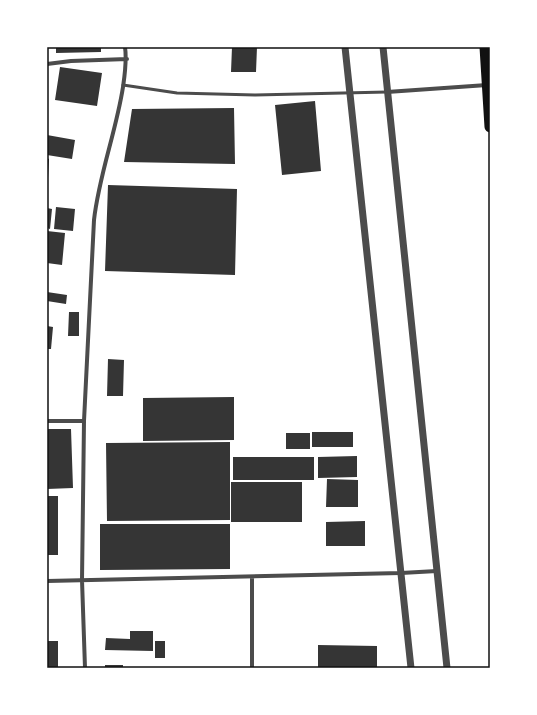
<svg xmlns="http://www.w3.org/2000/svg" width="537" height="715" font-family="'Exo 2',sans-serif">
	<rect width="100%" height="100%" fill="#fff"/>
	<path fill="#353535" d="M 56,47 L 101,47 L 101,52 L 56,53 Z
		M 232,47 L 257,47 L 256,72 L 231,72 Z
		M 60,67 L 102,73 L 97,106 L 55,100 Z
		M 315,101 L 321,171 L 282,175 L 275,105 Z
		M 234,108 L 235,164 L 124,162 L 132,109 Z
		M 47,135 L 75,140 L 72,159 L 47,155 Z
		M 47,158 L 49,159 L 48,178 L 47,178 Z
		M 108,185 L 237,189 L 235,275 L 105,271 Z
		M 56,207 L 75,209 L 73,231 L 54,229 Z
		M 47,208 L 52,209 L 50,229 L 47,228 Z
		M 47,231 L 65,233 L 62,265 L 47,263 Z
		M 47,292 L 67,295 L 66,304 L 47,301 Z
		M 69,312 L 79,312 L 79,336 L 68,336 Z
		M 47,326 L 53,327 L 51,349 L 47,349 Z
		M 108,359 L 124,360 L 123,396 L 107,396 Z
		M 234,397 L 234,440 L 143,441 L 143,398 Z
		M 47,429 L 71,429 L 73,488 L 47,489 Z
		M 312,432 L 353,432 L 353,447 L 312,447 Z
		M 286,433 L 310,433 L 310,449 L 286,449 Z
		M 230,442 L 230,520 L 107,521 L 106,443 Z
		M 357,456 L 357,477 L 318,478 L 318,457 Z
		M 233,457 L 314,457 L 314,480 L 233,480 Z
		M 327,479 L 358,480 L 358,507 L 326,507 Z
		M 231,482 L 302,482 L 302,522 L 231,522 Z
		M 47,496 L 58,496 L 58,555 L 47,555 Z
		M 365,521 L 365,546 L 326,546 L 326,522 Z
		M 100,524 L 230,524 L 230,569 L 100,570 Z
		M 130,631 L 153,631 L 153,651 L 105,650 L 106,638 L 130,639 Z
		M 47,641 L 58,641 L 58,667 L 47,667 Z
		M 155,641 L 165,641 L 165,658 L 155,658 Z
		M 318,645 L 377,646 L 377,668 L 318,668 Z
		M 105,665 L 123,665 L 123,668 L 105,668 Z"/>
	<g fill="none" stroke-linecap="round" stroke-linejoin="round">
		<path stroke="#4c4c4c" stroke-width="3" d="M 123,85 L 177,93 L 255,95 L 387,92"/>
		<path stroke="#4c4c4c" stroke-width="4" d="M 47,64 L 71,61 L 127,59
			M 387,92 L 487,85
			M 47,421 L 84,421 L 94,220 C 99,175 116,132 123,87 C 125,73 127,61 125,47
			M 84,421 L 82,580 L 85,668
			M 47,581 L 401,573 L 437,571
			M 252,668 L 252,577"/>
		<path stroke="#4c4c4c" stroke-width="7" d="M 345,47 L 411,668
			M 383,47 L 447,668"/>
		<path stroke="#111" stroke-width="11" d="M 485,47 L 490,127"/>
	</g>
	<rect width="537" height="715" fill="none" stroke="#ffffff" stroke-width="96"/>
	<rect x="48" y="48" width="441" height="619" fill="none" stroke="#111" stroke-width="1.5"/>
</svg>
